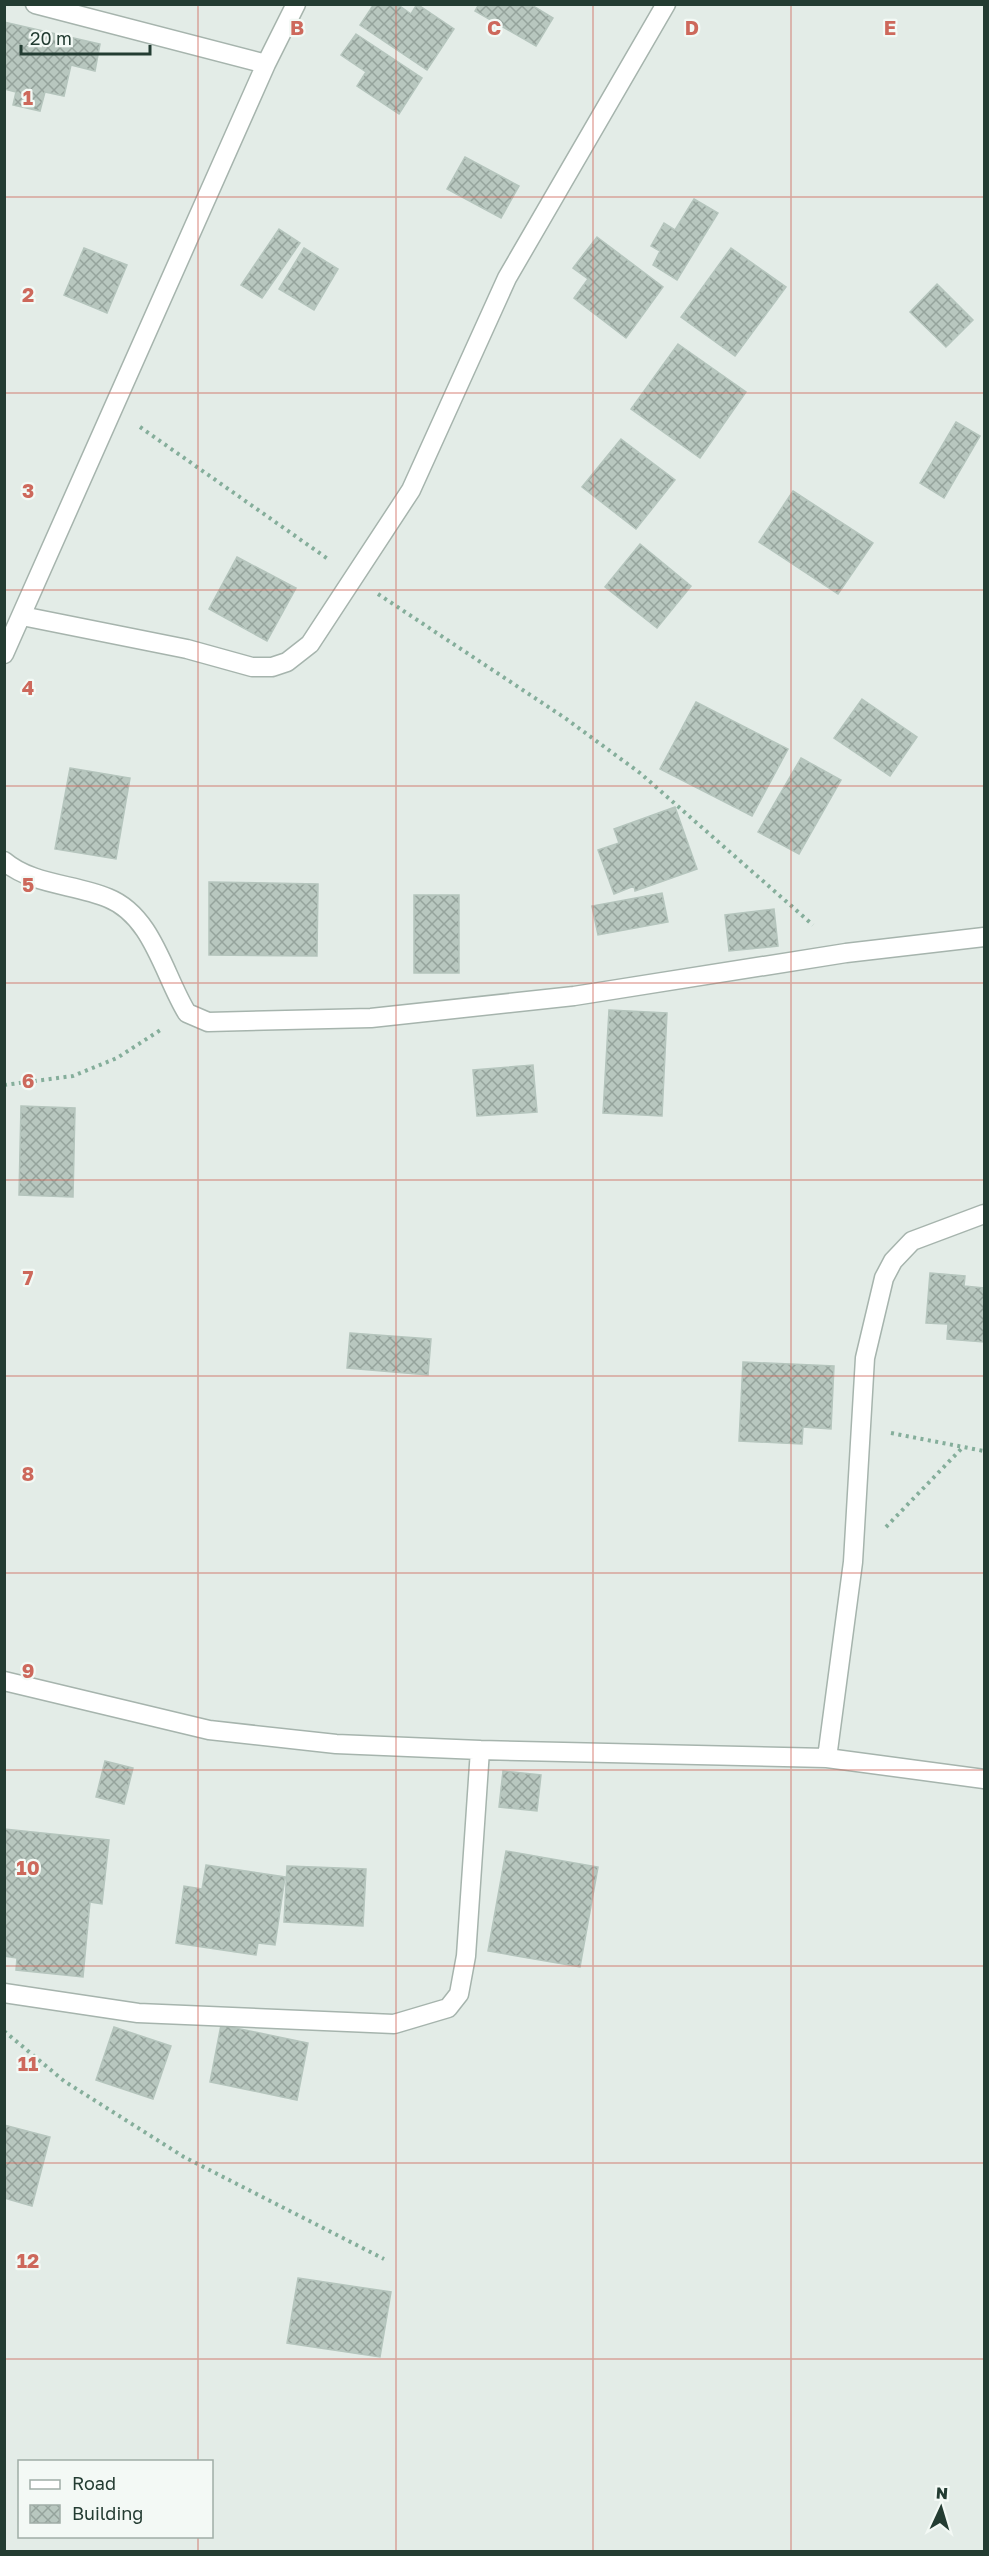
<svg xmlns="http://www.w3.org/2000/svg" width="989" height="2556" font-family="'Golos Text',sans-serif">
	<defs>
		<pattern id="building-cross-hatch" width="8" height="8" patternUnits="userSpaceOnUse" patternTransform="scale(1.5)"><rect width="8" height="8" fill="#b8c7bf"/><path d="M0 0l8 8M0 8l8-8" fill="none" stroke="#95a39c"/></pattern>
	</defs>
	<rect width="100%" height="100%" fill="#e3ece7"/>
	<path fill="url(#building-cross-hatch)" stroke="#b5c5bd" stroke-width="1.5" d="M 374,4 L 397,4 L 411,14 L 417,4 L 454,29 L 427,70 L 360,25 Z
		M 479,4 L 530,4 L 553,18 L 536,46 L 475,11 Z
		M 4,22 L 100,44 L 95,71 L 71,65 L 64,96 L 45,92 L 40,111 L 13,105 L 16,92 L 4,89 Z
		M 356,34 L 422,78 L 399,114 L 357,86 L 366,72 L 341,55 Z
		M 465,157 L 519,186 L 501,218 L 447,189 Z
		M 694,199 L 718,213 L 677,280 L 653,265 L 660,251 L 651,246 L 664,223 L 675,230 Z
		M 279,229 L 300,243 L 262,298 L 241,285 Z
		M 597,237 L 663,287 L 626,338 L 574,298 L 588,279 L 573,268 Z
		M 84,248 L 127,265 L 107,313 L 64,295 Z
		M 304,248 L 338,269 L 314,310 L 279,289 Z
		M 731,248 L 786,287 L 735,356 L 681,317 Z
		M 937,284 L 973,320 L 946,347 L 910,312 Z
		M 678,344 L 746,392 L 700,458 L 631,409 Z
		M 956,422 L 980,436 L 944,498 L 920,483 Z
		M 621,439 L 675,480 L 636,529 L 582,487 Z
		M 793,491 L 873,543 L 838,594 L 759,542 Z
		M 640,544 L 691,586 L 657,628 L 605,587 Z
		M 237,557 L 296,588 L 267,641 L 209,609 Z
		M 862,699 L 917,737 L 890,776 L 834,738 Z
		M 696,702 L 788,749 L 752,816 L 660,769 Z
		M 801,758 L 841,780 L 799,854 L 758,832 Z
		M 70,768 L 130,778 L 116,859 L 55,849 Z
		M 675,807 L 697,869 L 635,891 L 634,886 L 614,894 L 598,850 L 619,843 L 614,829 Z
		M 209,882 L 318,884 L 317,956 L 209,955 Z
		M 662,893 L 668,922 L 598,935 L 592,906 Z
		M 414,895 L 459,895 L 459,973 L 414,973 Z
		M 774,909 L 778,946 L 729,951 L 725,915 Z
		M 609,1010 L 667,1013 L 662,1116 L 603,1113 Z
		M 533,1065 L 537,1112 L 477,1116 L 473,1070 Z
		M 21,1106 L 75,1108 L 73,1197 L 19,1195 Z
		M 930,1273 L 965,1276 L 964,1286 L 984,1288 L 984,1342 L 947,1339 L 948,1324 L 926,1323 Z
		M 350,1333 L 431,1339 L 428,1375 L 347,1368 Z
		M 743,1362 L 834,1366 L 831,1429 L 803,1427 L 802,1444 L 739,1441 Z
		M 105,1761 L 133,1768 L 124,1804 L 96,1797 Z
		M 503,1771 L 541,1775 L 537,1811 L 499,1807 Z
		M 4,1829 L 109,1840 L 102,1904 L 90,1902 L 83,1977 L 16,1970 L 17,1958 L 4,1956 Z
		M 506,1851 L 598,1867 L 580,1967 L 488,1951 Z
		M 206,1865 L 285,1877 L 275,1945 L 258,1943 L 256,1955 L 176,1943 L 184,1886 L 202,1889 Z
		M 287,1866 L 366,1869 L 363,1926 L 284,1922 Z
		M 221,2025 L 308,2043 L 297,2100 L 210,2082 Z
		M 114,2027 L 171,2046 L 153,2099 L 96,2080 Z
		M 4,2125 L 50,2137 L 32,2206 L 4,2198 Z
		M 298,2278 L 391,2292 L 380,2357 L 287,2343 Z"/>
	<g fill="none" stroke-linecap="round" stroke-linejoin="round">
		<defs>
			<path id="street" d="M 35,4 L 266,64
				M 22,616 L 187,649 L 252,667 L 272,667 L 287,662 L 310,644 L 411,490 L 507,278 L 666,4
				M 4,654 L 266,64 L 296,4
				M 4,861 C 32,885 75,884 108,898 C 153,916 164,976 187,1013 L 208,1022 L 371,1018 L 574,996 L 846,953 L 984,937
				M 4,1681 L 209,1730 L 336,1744 L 480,1750 L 827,1758 L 984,1779
				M 827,1758 L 853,1562 L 865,1358 L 884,1278 L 893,1261 L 912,1241 L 984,1214
				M 4,1993 L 138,2013 L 394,2024 L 448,2008 L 459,1994 L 466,1956 L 480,1750"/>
		</defs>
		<use href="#street" stroke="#a6b4ad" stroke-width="21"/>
		<path stroke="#85ae9b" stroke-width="4" stroke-dasharray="3 4.5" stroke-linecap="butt" d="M 140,427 L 328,559
			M 378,594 L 565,718 L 640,773 L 813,925
			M 4,1085 L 73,1076 L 117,1058 L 162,1029
			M 891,1433 L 984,1451
			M 886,1527 L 963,1447
			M 4,2031 L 64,2081 L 184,2157 L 384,2259"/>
		<use href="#street" stroke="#fff" stroke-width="18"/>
	</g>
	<path fill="none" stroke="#cd685b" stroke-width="1.5" stroke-opacity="0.55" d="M 198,4 L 198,2462M 396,4 L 396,2552M 593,4 L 593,2552M 791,4 L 791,2552M 4,197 L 984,197M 4,393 L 984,393M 4,590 L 984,590M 4,786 L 984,786M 4,983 L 984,983M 4,1180 L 984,1180M 4,1376 L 984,1376M 4,1573 L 984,1573M 4,1770 L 984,1770M 4,1966 L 984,1966M 4,2163 L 984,2163M 4,2359 L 984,2359M 198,2536 L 198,2552"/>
	<g font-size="20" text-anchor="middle" font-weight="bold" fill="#cd685b" stroke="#f3f9f5" stroke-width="4.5" stroke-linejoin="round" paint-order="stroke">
		<text x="297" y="35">B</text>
		<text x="494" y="35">C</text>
		<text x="692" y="35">D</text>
		<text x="890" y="35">E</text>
		<text x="28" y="105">1</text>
		<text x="28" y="302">2</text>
		<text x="28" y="498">3</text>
		<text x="28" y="695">4</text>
		<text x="28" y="892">5</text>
		<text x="28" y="1088">6</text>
		<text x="28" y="1285">7</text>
		<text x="28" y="1481">8</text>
		<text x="28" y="1678">9</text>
		<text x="28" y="1875">10</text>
		<text x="28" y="2071">11</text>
		<text x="28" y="2268">12</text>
	</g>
	<rect width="989" height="2556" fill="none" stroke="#233c32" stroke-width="12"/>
	<rect x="18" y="2460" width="195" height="78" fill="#f3f9f5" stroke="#a0ada7" stroke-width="1.5"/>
	<rect x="30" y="2480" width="30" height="9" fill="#ffffff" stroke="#a0ada7" stroke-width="1.5"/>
	<text x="72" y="2490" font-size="18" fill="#233c32">Road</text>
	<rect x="30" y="2505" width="30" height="18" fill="url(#building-cross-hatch)" stroke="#a0ada7" stroke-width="1.5"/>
	<text x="72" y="2520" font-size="18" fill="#233c32">Building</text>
	<g transform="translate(941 2508) rotate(4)" stroke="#f3f9f5" stroke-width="4.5" paint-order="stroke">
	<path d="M0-4.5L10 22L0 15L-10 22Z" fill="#233c32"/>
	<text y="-9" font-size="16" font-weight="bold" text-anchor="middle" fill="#233c32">N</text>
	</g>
	<path d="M21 45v9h129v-9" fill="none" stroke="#233c32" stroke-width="3"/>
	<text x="30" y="45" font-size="18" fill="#233c32" stroke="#f3f9f5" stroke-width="4.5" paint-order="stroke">20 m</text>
</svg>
